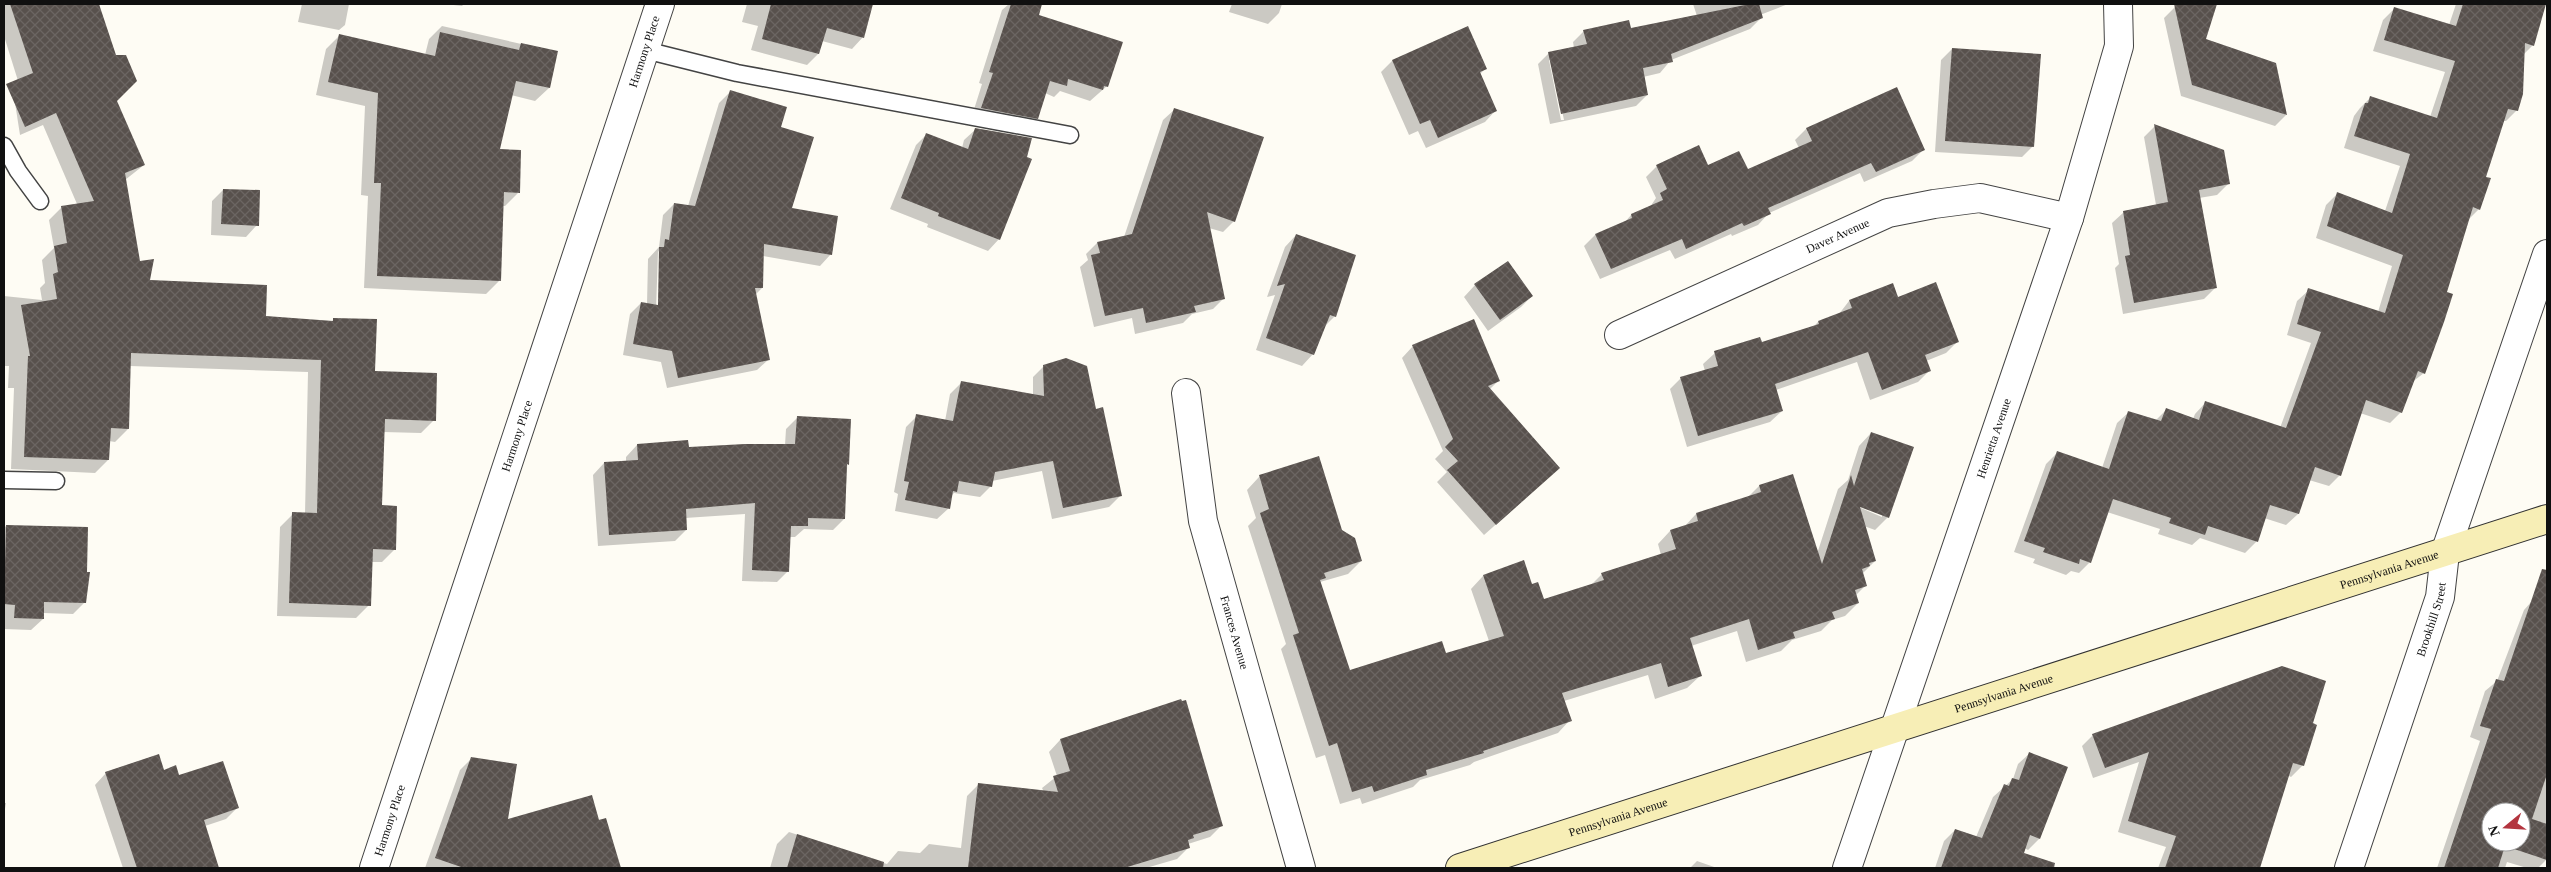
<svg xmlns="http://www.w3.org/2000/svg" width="2551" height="872" font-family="'Times New Roman',serif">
	<defs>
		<pattern id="building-cross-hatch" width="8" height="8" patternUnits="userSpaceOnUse" patternTransform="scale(1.25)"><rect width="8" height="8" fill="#58514d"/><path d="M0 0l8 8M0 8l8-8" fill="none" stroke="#6b6562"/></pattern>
	</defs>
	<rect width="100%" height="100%" fill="#fefcf4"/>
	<path fill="#0003" fill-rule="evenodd" d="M 4,4 L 98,4 L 115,57 L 116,101 L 144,165 L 125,180 L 139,262 L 148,282 L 264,318 L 331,322 L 333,320 L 374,373 L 434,420 L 421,433 L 383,432 L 381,506 L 395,549 L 382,562 L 371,562 L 369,605 L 356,618 L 277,616 L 280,527 L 293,514 L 305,514 L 308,372 L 130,366 L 128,429 L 115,442 L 109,441 L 108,460 L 95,473 L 11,469 L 14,388 L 8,388 L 9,366 L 4,366 L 4,296 L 42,300 L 40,288 L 45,283 L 42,260 L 54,248 L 49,220 L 62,207 L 77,204 L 43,125 L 20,135 L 13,90 L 19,84 L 4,36 Z
		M 302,4 L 349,4 L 345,25 L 339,30 L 298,22 Z
		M 445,4 L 464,4 L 462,6 Z
		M 747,4 L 871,4 L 863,37 L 852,49 L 822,41 L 818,54 L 807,65 L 751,50 L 758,26 L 742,22 Z
		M 1009,4 L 1029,4 L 1040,7 L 1037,16 L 1107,86 L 1090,101 L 1060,91 L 1054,97 L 1045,93 L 1037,118 L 1026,130 L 971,119 L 982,84 L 979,83 L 1002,10 Z
		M 1232,4 L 1282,4 L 1279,13 L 1268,24 L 1229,12 Z
		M 1693,4 L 1788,4 L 1760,15 L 1761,18 L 1750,29 L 1671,60 L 1660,73 L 1643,77 L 1647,95 L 1636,106 L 1550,124 L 1538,64 L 1549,53 L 1574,48 L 1573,42 L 1584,31 L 1630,30 L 1697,16 ZM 1549,60 L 1551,60 L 1564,120 L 1561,120 Z
		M 2191,4 L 2216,4 L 2204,40 L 2286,115 L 2275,126 L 2181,96 L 2164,18 L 2175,7 Z
		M 2456,4 L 2544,4 L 2533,45 L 2523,55 L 2517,110 L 2506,121 L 2503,121 L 2484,177 L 2479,209 L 2468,220 L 2445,293 L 2424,373 L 2411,383 L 2401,412 L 2390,423 L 2360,413 L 2340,475 L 2329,486 L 2309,480 L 2298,514 L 2286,525 L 2264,518 L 2256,542 L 2245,553 L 2200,538 L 2192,545 L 2158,534 L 2160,529 L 2107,512 L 2090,562 L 2079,573 L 2071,571 L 2066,575 L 2033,563 L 2035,559 L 2014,552 L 2046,464 L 2057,453 L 2102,468 L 2117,423 L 2129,412 L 2155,421 L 2166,410 L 2193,419 L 2195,414 L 2206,402 L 2280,428 L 2311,343 L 2287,335 L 2297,301 L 2309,290 L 2378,312 L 2392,266 L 2316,238 L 2326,205 L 2337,194 L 2385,211 L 2400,166 L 2344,148 L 2354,116 L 2360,108 L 2371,97 L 2430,117 L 2445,72 L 2373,51 L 2383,20 L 2394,9 L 2449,25 Z
		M 442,26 L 557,52 L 549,88 L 535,101 L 511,95 L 498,150 L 518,193 L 505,206 L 502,206 L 499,281 L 486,294 L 364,288 L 368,196 L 361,195 L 365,106 L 316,95 L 326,49 L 339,36 L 425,55 L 429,39 Z
		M 1952,49 L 2033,146 L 2022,157 L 1935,152 L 1941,60 Z
		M 1392,61 L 1486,68 L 1480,74 L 1496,110 L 1485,122 L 1426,148 L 1418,131 L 1409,135 L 1381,72 Z
		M 730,92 L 779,128 L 791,209 L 831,254 L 820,266 L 763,256 L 762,288 L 755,295 L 769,359 L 757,370 L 667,388 L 661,362 L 623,355 L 630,314 L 641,303 L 647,304 L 648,259 L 659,247 L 663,215 L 674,204 L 688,206 L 719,103 ZM 660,249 L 659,311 L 656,311 L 658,252 Z
		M 1175,109 L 1234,221 L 1223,232 L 1209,228 L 1224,298 L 1213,309 L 1192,314 L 1183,323 L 1135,334 L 1132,318 L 1094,327 L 1080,267 L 1088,260 L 1086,254 L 1097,243 L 1124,237 L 1163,120 Z
		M 2155,126 L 2228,184 L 2217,195 L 2199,198 L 2215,288 L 2204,299 L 2123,314 L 2115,268 L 2119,264 L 2112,223 L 2124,212 L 2156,205 L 2144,137 Z
		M 976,129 L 999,239 L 988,251 L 927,227 L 928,224 L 890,209 L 916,145 L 927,134 L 962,148 L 964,140 Z
		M 1806,129 L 1923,150 L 1912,161 L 1864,182 L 1860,173 L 1769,213 L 1758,225 L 1732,236 L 1731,234 L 1675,259 L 1670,250 L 1600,279 L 1584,246 L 1595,235 L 1625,222 L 1631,215 L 1650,207 L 1656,198 L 1646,177 L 1657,166 L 1708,166 L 1747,171 L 1799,148 L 1795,140 Z
		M 223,190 L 257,225 L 246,237 L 211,235 L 212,201 Z
		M 1296,235 L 1335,316 L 1324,327 L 1313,354 L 1302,366 L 1256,350 L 1275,295 L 1267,297 L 1285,247 Z
		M 1475,285 L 1532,296 L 1521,307 L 1488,331 L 1464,297 Z
		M 1893,285 L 1898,298 L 1957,342 L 1946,353 L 1926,361 L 1929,371 L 1918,382 L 1870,400 L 1857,362 L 1776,390 L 1782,411 L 1770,422 L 1687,447 L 1670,389 L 1681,378 L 1705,371 L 1703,364 L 1715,353 L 1761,344 L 1812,328 L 1818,322 L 1839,314 L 1849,301 Z
		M 1413,346 L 1498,381 L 1489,390 L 1547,479 L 1484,535 L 1437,482 L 1447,472 L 1435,459 L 1443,451 L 1402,358 Z
		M 1044,366 L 1095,410 L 1120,496 L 1109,507 L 1052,519 L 1042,471 L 992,481 L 991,486 L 980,497 L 954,493 L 951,496 L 949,508 L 937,519 L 895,511 L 898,494 L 894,492 L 906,427 L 917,416 L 945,421 L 950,394 L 961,383 L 1033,396 L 1033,377 Z
		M 797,418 L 850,420 L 844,519 L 833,530 L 804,529 L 795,537 L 789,537 L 788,571 L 777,582 L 742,581 L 745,514 L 685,518 L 686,530 L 675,541 L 598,546 L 593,475 L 604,463 L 626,462 L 626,457 L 637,445 L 688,449 L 785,445 L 786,429 Z
		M 1871,433 L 1888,517 L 1875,530 L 1864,526 L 1875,561 L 1862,574 L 1865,586 L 1856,595 L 1858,603 L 1845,616 L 1832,620 L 1821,631 L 1792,640 L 1781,651 L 1746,662 L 1737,631 L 1691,646 L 1700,676 L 1687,688 L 1655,699 L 1648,675 L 1564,701 L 1570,720 L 1558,733 L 1474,762 L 1470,765 L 1420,780 L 1413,787 L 1362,804 L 1360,798 L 1340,804 L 1325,755 L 1316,758 L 1281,649 L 1286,644 L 1248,526 L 1256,518 L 1247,490 L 1259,477 L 1318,458 L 1341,531 L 1361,561 L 1348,574 L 1320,582 L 1349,672 L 1445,655 L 1489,641 L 1471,589 L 1483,576 L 1531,585 L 1544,601 L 1590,586 L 1602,574 L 1661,555 L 1658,544 L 1670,531 L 1684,527 L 1696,514 L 1748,497 L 1759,486 L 1792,476 L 1817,554 L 1838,489 L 1848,480 L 1859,446 ZM 1855,503 L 1882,514 L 1882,517 L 1854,505 Z
		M 6,526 L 84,603 L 73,614 L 43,613 L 43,619 L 31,630 L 4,629 L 4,528 Z
		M 2547,584 L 2546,860 L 2538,868 L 2527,868 L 2507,862 L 2505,868 L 2437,868 L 2480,741 L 2470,737 L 2485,691 L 2497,681 L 2524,610 ZM 2491,812 L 2521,812 L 2521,842 L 2491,842 Z
		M 1180,700 L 1221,826 L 1210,837 L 1188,844 L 1189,847 L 1177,859 L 1146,868 L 770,868 L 777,844 L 789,832 L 887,864 L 898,851 L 920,853 L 929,844 L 961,848 L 967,796 L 978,785 L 1044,792 L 1042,788 L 1057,776 L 1049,752 L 1060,740 Z
		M 2311,724 L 2303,765 L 2291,777 L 2287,775 L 2258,868 L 2158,868 L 2166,847 L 2118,832 L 2139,762 L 2093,778 L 2082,746 L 2093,735 Z
		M 2030,753 L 2067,768 L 2039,839 L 2028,850 L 2024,848 L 2017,868 L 1935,868 L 1944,841 L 1955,830 L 1976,837 L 1993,797 L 2013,779 L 2018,764 Z
		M 471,759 L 513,780 L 482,868 L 425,868 L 460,770 Z
		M 163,771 L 237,808 L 226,819 L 205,826 L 217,868 L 123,868 L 95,785 L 106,773 Z
		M 4,803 L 6,803 L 4,815 Z
		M 606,819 L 619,868 L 522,868 L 511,827 Z
		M 1697,861 L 1717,868 L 1690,868 Z"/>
	<path fill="url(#building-cross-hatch)" fill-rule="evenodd" d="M 10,4 L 99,4 L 116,55 L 126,55 L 137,81 L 117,101 L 145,165 L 125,173 L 140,261 L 154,259 L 150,280 L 267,285 L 266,316 L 333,321 L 333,318 L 377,319 L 375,371 L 437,373 L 436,421 L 385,419 L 382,505 L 397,506 L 396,550 L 373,549 L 371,606 L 289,603 L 292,512 L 317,513 L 321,360 L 131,353 L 129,429 L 111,428 L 109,460 L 24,457 L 28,356 L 30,356 L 21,305 L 57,299 L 53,274 L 58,272 L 54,246 L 67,243 L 61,206 L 94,201 L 56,113 L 25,127 L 6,84 L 33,73 Z
		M 771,4 L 873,4 L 864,38 L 827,28 L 819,54 L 762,39 Z
		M 1011,4 L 1042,4 L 1039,15 L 1123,42 L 1108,87 L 1104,86 L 1103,90 L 1068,79 L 1067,86 L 1050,81 L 1038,119 L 981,108 L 993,73 L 989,72 Z
		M 1750,4 L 1759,4 L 1763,18 L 1671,54 L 1673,62 L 1643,68 L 1648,95 L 1561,114 L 1548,52 L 1587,44 L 1583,30 L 1629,20 L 1631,28 Z
		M 2174,4 L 2217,4 L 2206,39 L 2276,63 L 2287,115 L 2192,85 Z
		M 2463,4 L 2546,4 L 2534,46 L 2525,43 L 2523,94 L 2518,111 L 2508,109 L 2486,177 L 2491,178 L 2480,210 L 2473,207 L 2447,292 L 2453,294 L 2444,322 L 2425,374 L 2418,371 L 2402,413 L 2366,400 L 2341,476 L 2315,467 L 2299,514 L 2270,505 L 2258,542 L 2208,526 L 2205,535 L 2169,523 L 2171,518 L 2113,499 L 2091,563 L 2080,559 L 2079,564 L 2043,552 L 2045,548 L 2024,541 L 2057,451 L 2109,469 L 2128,411 L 2161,421 L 2166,408 L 2199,420 L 2205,401 L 2286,428 L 2321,332 L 2297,324 L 2308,288 L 2385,313 L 2403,255 L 2327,226 L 2337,192 L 2392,213 L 2410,154 L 2354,136 L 2365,103 L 2368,103 L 2370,96 L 2437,118 L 2455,61 L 2384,40 L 2394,7 L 2456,26 Z
		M 1468,26 L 1487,69 L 1480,72 L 1497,111 L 1438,138 L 1430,120 L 1420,124 L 1392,60 Z
		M 440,32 L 519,50 L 521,43 L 558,51 L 550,88 L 516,81 L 500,149 L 521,150 L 520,193 L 504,192 L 501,281 L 377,276 L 381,183 L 374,183 L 378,93 L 328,82 L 339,34 L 435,56 Z
		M 1952,48 L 2041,54 L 2034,147 L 1945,141 Z
		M 1897,87 L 1925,150 L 1876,172 L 1871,163 L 1768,208 L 1771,214 L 1744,226 L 1742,223 L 1686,249 L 1682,239 L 1611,269 L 1595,234 L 1632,218 L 1631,214 L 1663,200 L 1660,193 L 1667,189 L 1656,165 L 1699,145 L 1708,165 L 1739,151 L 1748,169 L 1812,141 L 1806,128 Z
		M 730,90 L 787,107 L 781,127 L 814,137 L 792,208 L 838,216 L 832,255 L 764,244 L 763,288 L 755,288 L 770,360 L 678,378 L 672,351 L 633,344 L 641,302 L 658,305 L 659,247 L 664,247 L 665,239 L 669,240 L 674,203 L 695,206 Z
		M 1174,108 L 1264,137 L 1235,222 L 1207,212 L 1225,299 L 1194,306 L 1196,312 L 1146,323 L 1143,308 L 1105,316 L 1091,255 L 1100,253 L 1097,242 L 1132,234 Z
		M 2154,124 L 2224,150 L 2230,184 L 2199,190 L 2217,288 L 2134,303 L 2125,256 L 2130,255 L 2123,211 L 2168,202 Z
		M 975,128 L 1032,138 L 1027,157 L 1032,159 L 1000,240 L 938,216 L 939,213 L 901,198 L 926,133 L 968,149 Z
		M 223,189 L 260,190 L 259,226 L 221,224 Z
		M 1296,234 L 1356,255 L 1336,317 L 1330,315 L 1314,355 L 1266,338 L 1285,284 L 1277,286 Z
		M 1508,261 L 1533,296 L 1500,320 L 1474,284 Z
		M 1936,282 L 1959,342 L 1925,355 L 1931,371 L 1882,390 L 1868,352 L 1775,384 L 1783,411 L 1698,436 L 1680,377 L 1718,366 L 1714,351 L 1760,337 L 1762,342 L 1819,324 L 1818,321 L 1852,308 L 1849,300 L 1893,283 L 1898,297 Z
		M 1474,319 L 1500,381 L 1488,386 L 1560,468 L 1496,525 L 1447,470 L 1458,461 L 1445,447 L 1453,439 L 1412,345 Z
		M 1066,358 L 1087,366 L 1096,409 L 1103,407 L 1122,496 L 1063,508 L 1053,461 L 995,472 L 992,487 L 959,481 L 957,492 L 953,491 L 950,509 L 905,500 L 909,482 L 904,481 L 916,414 L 953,421 L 961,381 L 1044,396 L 1043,365 Z
		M 797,416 L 851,419 L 849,465 L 847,464 L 845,519 L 808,518 L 808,526 L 791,526 L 789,572 L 752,570 L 755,503 L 686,509 L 687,530 L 609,535 L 604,462 L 638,460 L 637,444 L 688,440 L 689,447 L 745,444 L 795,444 Z
		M 1871,432 L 1914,447 L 1889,518 L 1860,507 L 1876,561 L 1869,563 L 1870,566 L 1862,569 L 1867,586 L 1855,590 L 1859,603 L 1832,612 L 1835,619 L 1793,632 L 1795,638 L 1758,650 L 1749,619 L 1690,638 L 1702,676 L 1668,687 L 1661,663 L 1562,693 L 1572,721 L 1483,751 L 1484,753 L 1426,770 L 1427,775 L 1374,792 L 1372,786 L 1352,792 L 1337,743 L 1329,746 L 1293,635 L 1299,633 L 1260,513 L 1269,509 L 1259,475 L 1319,456 L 1342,530 L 1355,538 L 1362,561 L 1324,573 L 1326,578 L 1320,580 L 1350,670 L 1442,641 L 1446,653 L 1504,636 L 1483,575 L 1524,560 L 1532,584 L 1538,582 L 1544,599 L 1604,580 L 1601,573 L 1676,549 L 1670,530 L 1698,521 L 1696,513 L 1761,492 L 1759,485 L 1793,474 L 1822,564 L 1851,475 L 1854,486 Z
		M 6,525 L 88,527 L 87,572 L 90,572 L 86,603 L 44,602 L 44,619 L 14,618 L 15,605 L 4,604 Z
		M 2542,569 L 2547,570 L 2547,774 L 2532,819 L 2547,824 L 2547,860 L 2505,846 L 2498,868 L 2444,868 L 2491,729 L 2480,726 L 2496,679 L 2504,681 ZM 2491,812 L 2521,812 L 2521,842 L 2491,842 Z
		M 2282,666 L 2326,681 L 2313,723 L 2317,725 L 2304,766 L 2293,763 L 2260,868 L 2165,868 L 2176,836 L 2128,821 L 2149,752 L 2105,768 L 2092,734 Z
		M 1181,699 L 1182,701 L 1186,700 L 1223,826 L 1193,835 L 1194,838 L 1188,840 L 1190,848 L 1124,868 L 968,868 L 978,783 L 1058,792 L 1053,776 L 1070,771 L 1060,739 Z
		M 2029,752 L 2068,767 L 2040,839 L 2030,835 L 2024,853 L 2055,863 L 2054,868 L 1941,868 L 1955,829 L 1982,838 L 2004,784 L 2009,786 L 2012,778 L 2019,780 Z
		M 159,754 L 164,770 L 176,765 L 179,775 L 223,761 L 239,808 L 204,820 L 219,868 L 137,868 L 105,772 Z
		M 471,757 L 517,764 L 508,819 L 592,795 L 599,820 L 606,818 L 621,868 L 464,868 L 435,858 Z
		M 797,834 L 884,862 L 883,868 L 787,868 Z"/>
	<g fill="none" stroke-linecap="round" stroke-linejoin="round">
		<defs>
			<path id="service" d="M 645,50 L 737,73 L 1070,135
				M 4,146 L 18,171 L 40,201
				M 4,480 L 56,481"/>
			<g id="minor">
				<path id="s1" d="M 1619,335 L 1888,213 L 1934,204 L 1980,198 L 2069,218"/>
				<path id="s2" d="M 1186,393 L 1203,521 L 1301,868"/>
				<path id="s3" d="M 374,868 L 660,4"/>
				<path id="s4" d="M 1847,868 L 2069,218 L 2119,46 L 2118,4"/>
				<path id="s5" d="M 2349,868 L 2440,597 L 2445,553 L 2547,254"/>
			</g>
			<g id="secondary">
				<path id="s6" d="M 1460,868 L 2547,519"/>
			</g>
		</defs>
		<use href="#service" stroke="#434343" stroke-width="19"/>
		<use href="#minor" stroke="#434343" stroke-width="30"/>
		<use href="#secondary" stroke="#323232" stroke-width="30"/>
		<use href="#service" stroke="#fff" stroke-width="16"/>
		<use href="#minor" stroke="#fff" stroke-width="28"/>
		<use href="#secondary" stroke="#f7eeb6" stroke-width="28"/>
	</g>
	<g text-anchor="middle" stroke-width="5" stroke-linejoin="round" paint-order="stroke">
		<g font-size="12" fill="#101010" stroke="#fff">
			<text dy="4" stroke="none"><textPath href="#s3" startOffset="860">Harmony Place</textPath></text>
			<text dy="4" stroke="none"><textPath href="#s1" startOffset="240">Daver Avenue</textPath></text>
			<text dy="4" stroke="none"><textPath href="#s3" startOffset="455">Harmony Place</textPath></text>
			<text dy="4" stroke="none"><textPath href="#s4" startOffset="454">Henrietta Avenue</textPath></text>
			<text dy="4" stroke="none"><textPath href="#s6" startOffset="976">Pennsylvania Avenue</textPath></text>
			<text dy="4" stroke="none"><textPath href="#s5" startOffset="262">Brookhill Street</textPath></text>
			<text dy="4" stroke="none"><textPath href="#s2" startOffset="245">Frances Avenue</textPath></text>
			<text dy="4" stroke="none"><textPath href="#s6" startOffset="571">Pennsylvania Avenue</textPath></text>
			<text dy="4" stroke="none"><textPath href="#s6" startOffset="166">Pennsylvania Avenue</textPath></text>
			<text dy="4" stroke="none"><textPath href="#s3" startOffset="50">Harmony Place</textPath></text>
		</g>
	</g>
	<rect width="2551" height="872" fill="none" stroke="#101010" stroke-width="10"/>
	<g transform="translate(2506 827) rotate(252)"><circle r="24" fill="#ffffff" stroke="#9f9f9f"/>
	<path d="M0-4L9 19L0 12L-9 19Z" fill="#b3353f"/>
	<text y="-8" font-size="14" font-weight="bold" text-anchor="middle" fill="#101010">N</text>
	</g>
</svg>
